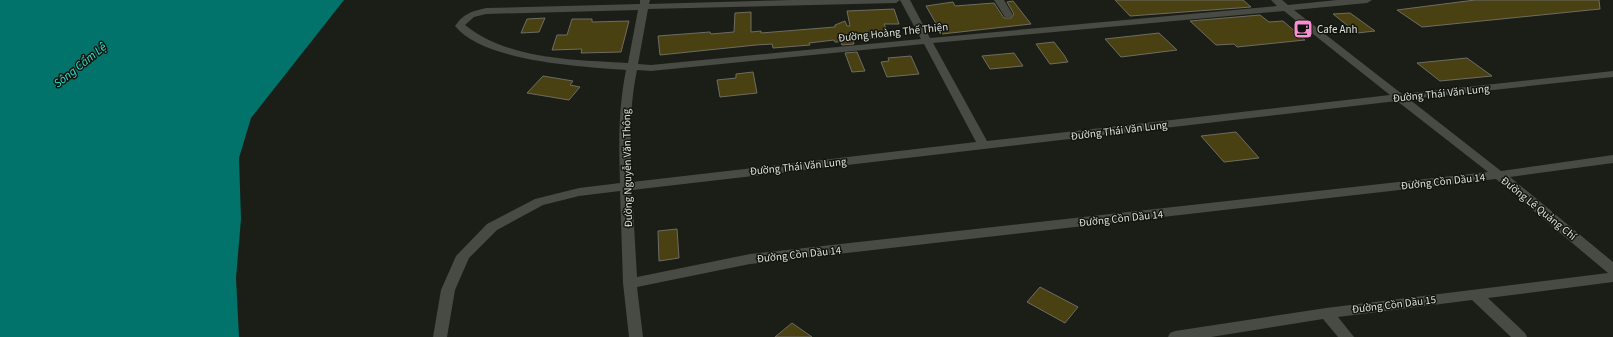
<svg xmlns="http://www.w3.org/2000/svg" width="1613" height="337" font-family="'Source Sans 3',sans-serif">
	<rect width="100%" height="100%" fill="#1b1e17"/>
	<path fill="#01736a" d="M 0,0 L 344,0 L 251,118 L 239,158 L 241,219 L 236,278 L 239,337 L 0,337 Z"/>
	<path fill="#494111" stroke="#6e6c64" d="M 1115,0 L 1243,0 L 1251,7 L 1130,16 Z
		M 1475,0 L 1599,0 L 1600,9 L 1422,27 L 1397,10 Z
		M 1013,1 L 1031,24 L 942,34 L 926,6 L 953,2 L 955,6 L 994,3 L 1004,18 L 1011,18 L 1014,14 L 1007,2 Z
		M 894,9 L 899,24 L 884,24 L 890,37 L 853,40 L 854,44 L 842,45 L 841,42 L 835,42 L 834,40 L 809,43 L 810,45 L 773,48 L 772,44 L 756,45 L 660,55 L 658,36 L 710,32 L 711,34 L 734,32 L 735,13 L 751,12 L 751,32 L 761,31 L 761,33 L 835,27 L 835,25 L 845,21 L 847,26 L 850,26 L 847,11 Z
		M 1350,13 L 1357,18 L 1375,31 L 1357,33 L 1333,14 Z
		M 1260,15 L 1269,22 L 1283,21 L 1305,40 L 1237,47 L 1234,44 L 1216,45 L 1190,21 Z
		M 545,18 L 539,32 L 521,33 L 527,19 Z
		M 572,19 L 592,19 L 592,22 L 629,21 L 621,52 L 581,53 L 582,49 L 552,50 L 557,35 L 567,35 Z
		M 1159,33 L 1177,50 L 1121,57 L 1105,39 Z
		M 1054,42 L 1064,55 L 1068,62 L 1050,64 L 1036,44 Z
		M 857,52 L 865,71 L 852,72 L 845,53 Z
		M 1014,53 L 1023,66 L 990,69 L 982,56 Z
		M 911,56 L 919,74 L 887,77 L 881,62 L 889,61 L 888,58 Z
		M 1467,58 L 1492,76 L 1440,81 L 1417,63 Z
		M 753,72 L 757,93 L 720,97 L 717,80 L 736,78 L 736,74 Z
		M 543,76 L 573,81 L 570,85 L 580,87 L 569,100 L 527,93 Z
		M 1236,132 L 1259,158 L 1224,162 L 1201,136 Z
		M 677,229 L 679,258 L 659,261 L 658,231 Z
		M 1040,287 L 1078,307 L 1065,323 L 1027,302 Z
		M 792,323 L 812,337 L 775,337 Z"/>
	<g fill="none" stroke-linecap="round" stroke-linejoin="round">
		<path fill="#474b43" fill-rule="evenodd" d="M 640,0 L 650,0 L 649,4 L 793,0 L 910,0 L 930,38 L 1277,6 L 1271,0 L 1282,0 L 1288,5 L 1337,0 L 1372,0 L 1367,3 L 1294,10 L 1402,94 L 1613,71 L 1613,77 L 1409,99 L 1501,171 L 1613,155 L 1613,163 L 1510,177 L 1613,262 L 1613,282 L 1488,298 L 1525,333 L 1527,337 L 1511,337 L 1472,300 L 1338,317 L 1354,337 L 1338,337 L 1323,319 L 1211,337 L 1168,337 L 1170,333 L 1175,331 L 1326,308 L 1608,273 L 1496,179 L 750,264 L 637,287 L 643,337 L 629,337 L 623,283 L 620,191 L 579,196 L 543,205 L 497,230 L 469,258 L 455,290 L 447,337 L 433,337 L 441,290 L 456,256 L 487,224 L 535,199 L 579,188 L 620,183 C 619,142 618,111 626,70 C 584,67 483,62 455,26 C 463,14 472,11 486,8 L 640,4 ZM 900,0 L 921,39 L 651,65 L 638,64 L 648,9 L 896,3 ZM 638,10 L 628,63 C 574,60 509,60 465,25 L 474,17 L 486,14 ZM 1284,11 L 1390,95 L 987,141 L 933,43 ZM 924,44 L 976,142 L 632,182 C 630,142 629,110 637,70 L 651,71 ZM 1397,101 L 1488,172 L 750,254 L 637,277 L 632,190 Z
			M 994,0 L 1004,0 L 1013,15 L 1011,17 L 1005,17 Z"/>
	</g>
	<defs>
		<symbol id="cafe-square" viewBox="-11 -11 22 22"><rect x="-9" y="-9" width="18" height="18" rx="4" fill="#f790ce" stroke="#12140e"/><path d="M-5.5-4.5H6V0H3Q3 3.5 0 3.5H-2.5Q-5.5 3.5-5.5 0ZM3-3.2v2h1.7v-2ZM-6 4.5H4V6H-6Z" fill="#111"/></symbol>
	</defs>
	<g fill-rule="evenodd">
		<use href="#cafe-square" x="1292" y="18" width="22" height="22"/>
	</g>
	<g text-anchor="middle" stroke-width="3" stroke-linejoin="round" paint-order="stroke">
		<g font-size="11" fill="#dfe1dd" stroke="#12140e" text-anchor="start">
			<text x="1317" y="33">Cafe Anh</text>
		</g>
		<g font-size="11" fill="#dfe1dd" stroke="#12140e">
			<text transform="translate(893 32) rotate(-6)" y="4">Đường Hoàng Thế Thiện</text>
			<text transform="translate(1441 93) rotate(-6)" y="4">Đường Thái Văn Lung</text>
			<text transform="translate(1119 130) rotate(-7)" y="4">Đường Thái Văn Lung</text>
			<text transform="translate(798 166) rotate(-6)" y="4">Đường Thái Văn Lung</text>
			<text transform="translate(627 168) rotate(-91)" y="4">Đường Nguyễn Văn Thông</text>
			<text transform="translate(1443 181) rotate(-6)" y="4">Đường Cồn Dầu 14</text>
			<text transform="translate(1539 208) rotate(39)" y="4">Đường Lê Quảng Chí</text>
			<text transform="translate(1121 218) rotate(-6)" y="4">Đường Cồn Dầu 14</text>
			<text transform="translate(799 254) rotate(-6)" y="4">Đường Cồn Dầu 14</text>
			<text transform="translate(1394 304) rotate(-7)" y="4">Đường Cồn Dầu 15</text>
		</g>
		<g font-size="12" font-style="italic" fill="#2de5d4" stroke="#12140e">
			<text transform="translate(80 65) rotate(-39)" y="4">Sông Cẩm Lệ</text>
		</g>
	</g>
</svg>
